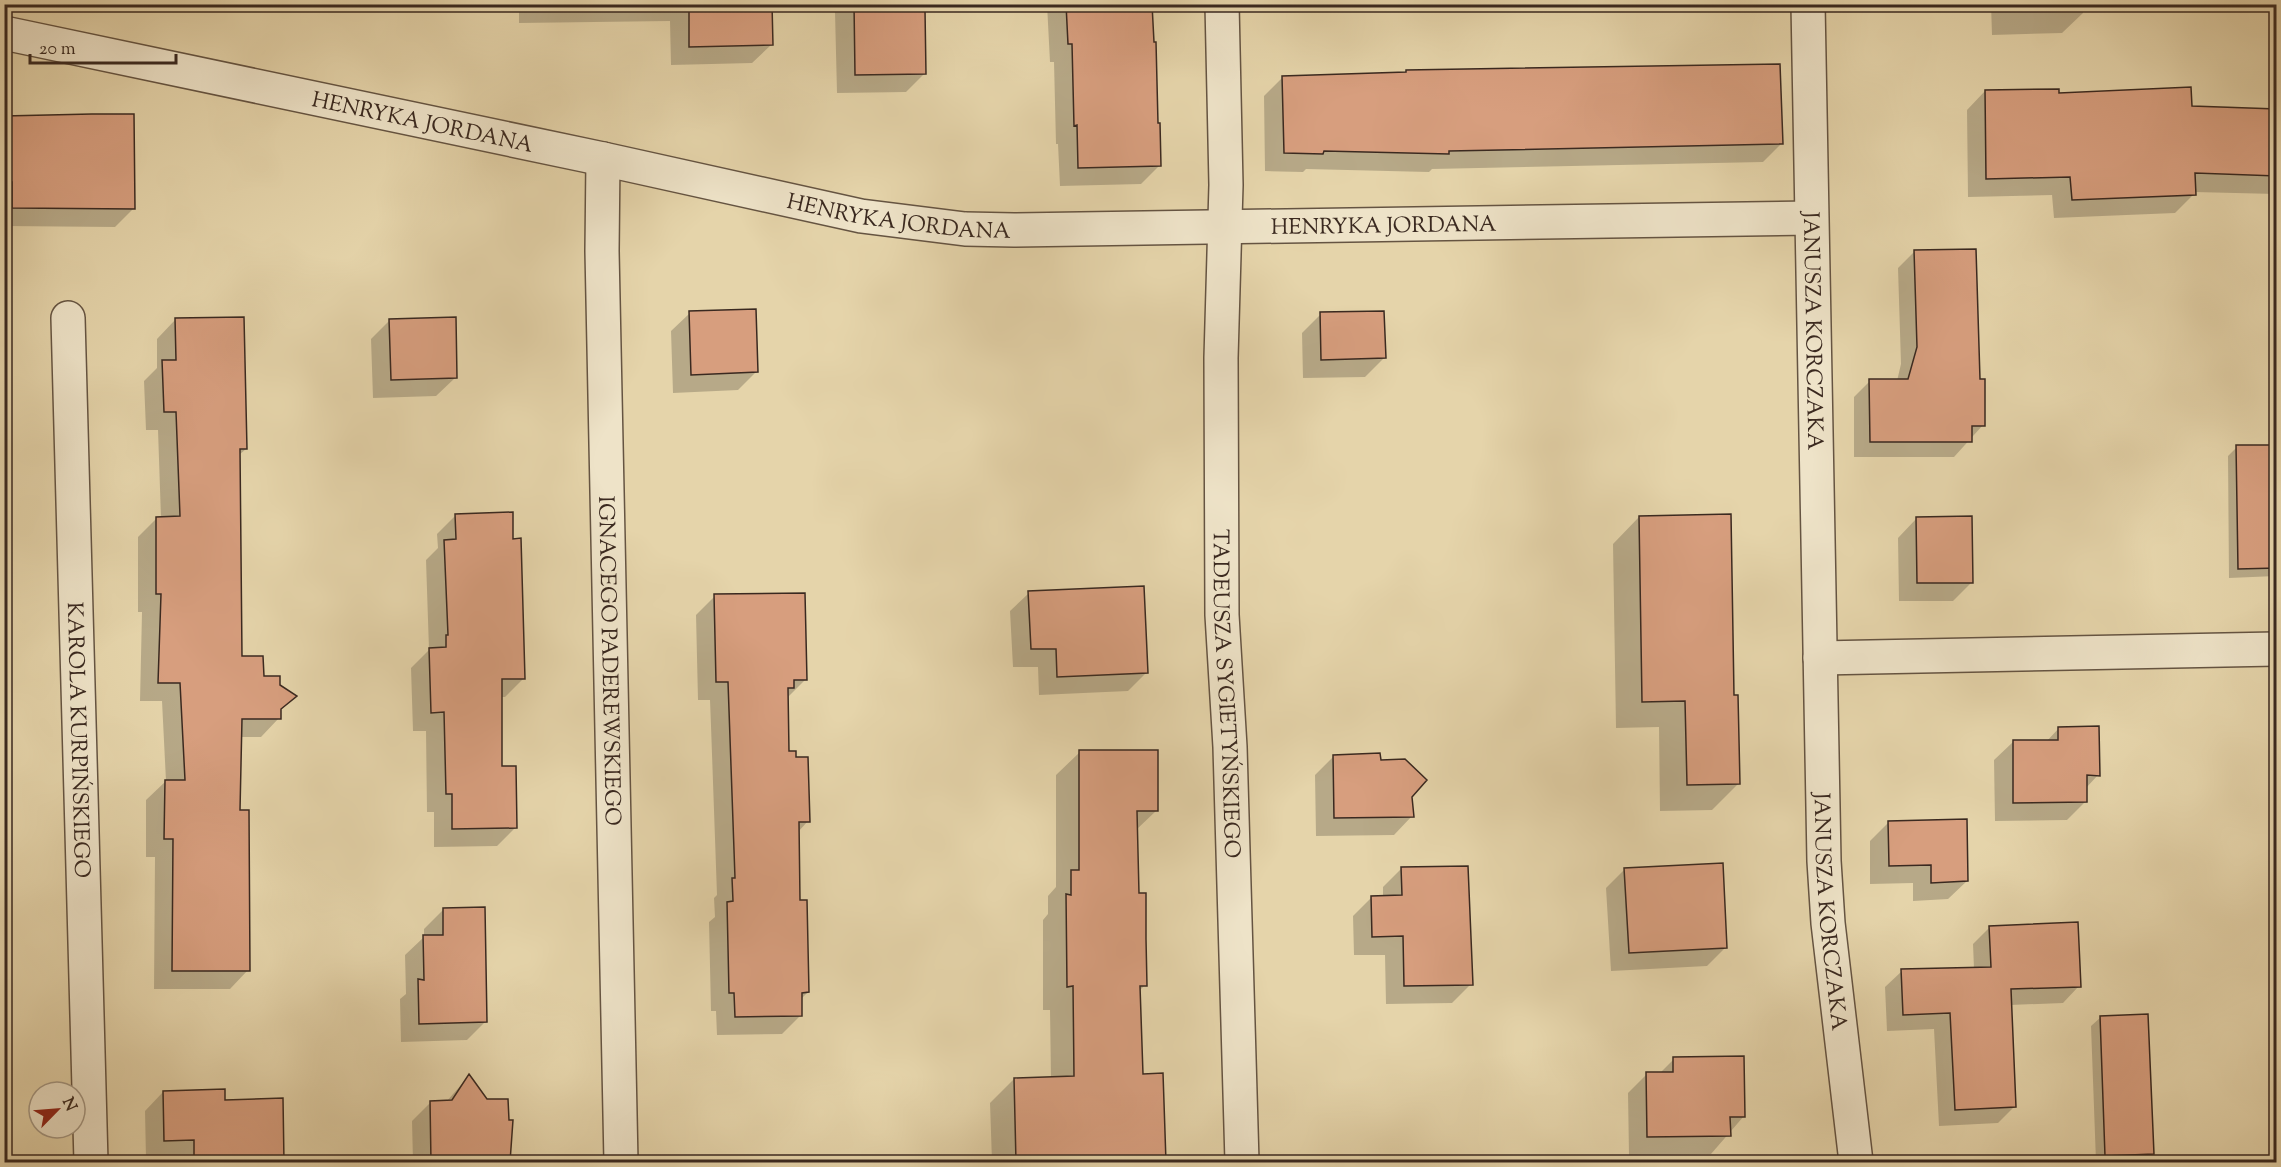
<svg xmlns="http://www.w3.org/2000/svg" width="2281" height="1167" font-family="'Sorts Mill Goudy',serif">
	<rect width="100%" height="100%" fill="#e5d4aa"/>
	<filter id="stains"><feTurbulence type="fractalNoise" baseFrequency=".00333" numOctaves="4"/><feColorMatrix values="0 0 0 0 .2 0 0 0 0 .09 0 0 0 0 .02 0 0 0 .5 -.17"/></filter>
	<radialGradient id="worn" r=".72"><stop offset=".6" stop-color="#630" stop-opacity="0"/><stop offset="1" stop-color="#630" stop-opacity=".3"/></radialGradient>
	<path fill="#0003" d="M 374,4 L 770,4 L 771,45 L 752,63 L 671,65 L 670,21 L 519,23 L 519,6 L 374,8 Z
		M 843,4 L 899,4 L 899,12 L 925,73 L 906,92 L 837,93 L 835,12 Z
		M 1047,4 L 1151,4 L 1159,166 L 1141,184 L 1060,186 L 1058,144 L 1056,144 L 1054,62 L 1050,62 Z
		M 1991,4 L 2094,4 L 2089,9 L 2083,9 L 2083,13 L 2062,33 L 1992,35 Z
		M 1406,71 L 1781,144 L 1763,162 L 1432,169 L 1429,172 L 1306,169 L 1303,172 L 1265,171 L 1264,96 L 1283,77 L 1404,73 Z
		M 4,85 L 9,85 L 9,117 L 134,208 L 115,227 L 4,226 Z
		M 1985,91 L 2058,95 L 2190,107 L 2276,110 L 2276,194 L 2194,192 L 2194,194 L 2175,213 L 2054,218 L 2052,195 L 1968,197 L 1967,110 Z
		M 1914,252 L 1979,381 L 1983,425 L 1954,457 L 1854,457 L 1854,397 L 1870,381 L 1897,381 L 1901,364 L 1898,268 Z
		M 690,313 L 756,372 L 738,390 L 673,393 L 671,331 Z
		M 1321,314 L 1384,358 L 1365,377 L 1303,378 L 1302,333 Z
		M 175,320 L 246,449 L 239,455 L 241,657 L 262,678 L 295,696 L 280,711 L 279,718 L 261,737 L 240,737 L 239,812 L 248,970 L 230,989 L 154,989 L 155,857 L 146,857 L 146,800 L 166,781 L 162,701 L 140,701 L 142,612 L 138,612 L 138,537 L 157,518 L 161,518 L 158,430 L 146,430 L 144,381 L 157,368 L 157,339 Z
		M 390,320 L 455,378 L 436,396 L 373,398 L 371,339 Z
		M 2276,446 L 2276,576 L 2229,578 L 2228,456 L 2237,447 Z
		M 456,515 L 512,540 L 524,678 L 505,697 L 500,697 L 500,767 L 516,827 L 497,846 L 434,847 L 434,812 L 427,812 L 426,731 L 413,731 L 411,668 L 429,650 L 426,560 L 438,548 L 437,534 Z
		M 1639,517 L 1733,697 L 1739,783 L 1712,810 L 1660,811 L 1659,727 L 1616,728 L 1613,544 Z
		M 1916,519 L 1972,582 L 1953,601 L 1899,601 L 1898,538 Z
		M 1029,593 L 1147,672 L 1128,691 L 1039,695 L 1038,667 L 1013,667 L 1010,611 Z
		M 715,596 L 806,679 L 786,699 L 788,753 L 808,821 L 798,832 L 799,902 L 808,992 L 801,999 L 801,1015 L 782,1034 L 717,1035 L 716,1011 L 711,1011 L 709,922 L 715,917 L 714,898 L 717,895 L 711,726 L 710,700 L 698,700 L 696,615 Z
		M 2059,728 L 2098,775 L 2086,788 L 2086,801 L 2067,820 L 1995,821 L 1994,760 L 2013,742 L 2046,742 Z
		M 2276,740 L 2276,815 L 2270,815 L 2270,747 Z
		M 1080,752 L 1156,811 L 1136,830 L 1137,895 L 1145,985 L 1138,992 L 1142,1075 L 1162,1075 L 1164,1162 L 992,1162 L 990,1103 L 1014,1079 L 1051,1078 L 1050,1010 L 1043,1010 L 1043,920 L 1048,914 L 1048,896 L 1056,887 L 1056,775 Z
		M 1333,757 L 1380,761 L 1410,796 L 1412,816 L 1394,835 L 1316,836 L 1315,775 Z
		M 1889,822 L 1967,881 L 1948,899 L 1913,901 L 1913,883 L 1870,884 L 1870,841 Z
		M 1402,868 L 1471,984 L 1452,1003 L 1386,1004 L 1385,955 L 1354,955 L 1353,916 L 1372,897 L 1383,897 L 1383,887 Z
		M 1625,869 L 1726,947 L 1707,966 L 1611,971 L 1606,888 Z
		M 443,910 L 485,1022 L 467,1040 L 401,1042 L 400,999 L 406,994 L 405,955 L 424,937 L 424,929 Z
		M 1990,927 L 2079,986 L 2063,1003 L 2010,1005 L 2015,1106 L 1998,1123 L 1939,1126 L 1934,1029 L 1887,1031 L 1885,987 L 1902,971 L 1974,969 L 1973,944 Z
		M 2101,1017 L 2153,1153 L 2144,1162 L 2096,1162 L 2091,1026 Z
		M 1674,1059 L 1744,1116 L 1711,1154 L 1629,1155 L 1628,1093 L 1647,1074 L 1659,1074 Z
		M 469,1076 L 486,1101 L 508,1121 L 511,1121 L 509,1162 L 413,1162 L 412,1121 L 431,1102 L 446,1102 Z
		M 163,1092 L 224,1101 L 281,1100 L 282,1162 L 176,1162 L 176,1158 L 146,1159 L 145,1111 Z
		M 4,1151 L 8,1151 L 8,1162 L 4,1162 Z"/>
	<path fill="#d79e7e" stroke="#3a2920" stroke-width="1.5" d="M 689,4 L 772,4 L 773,45 L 689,47 Z
		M 854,4 L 900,4 L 900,11 L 925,10 L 926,74 L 855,75 Z
		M 1066,4 L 1152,4 L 1154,42 L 1156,42 L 1158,123 L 1160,123 L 1161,166 L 1078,168 L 1077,125 L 1074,126 L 1072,44 L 1068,44 Z
		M 1780,64 L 1783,144 L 1449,151 L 1449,154 L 1324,151 L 1323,154 L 1284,153 L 1282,76 L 1406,72 L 1406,70 Z
		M 2191,87 L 2192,106 L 2277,109 L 2277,176 L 2195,173 L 2196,195 L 2072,200 L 2070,177 L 1986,179 L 1985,90 L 2059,89 L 2059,93 Z
		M 92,114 L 134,114 L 135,209 L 12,208 L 12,182 L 4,182 L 4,116 Z
		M 1976,249 L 1980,379 L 1985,379 L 1985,426 L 1972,426 L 1972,442 L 1870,442 L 1869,379 L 1908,379 L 1917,347 L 1914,250 Z
		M 756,309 L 758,372 L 691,375 L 689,311 Z
		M 1384,311 L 1386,358 L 1321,360 L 1320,312 Z
		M 244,317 L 247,449 L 240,449 L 242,656 L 263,656 L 264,676 L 280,676 L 280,685 L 297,696 L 281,709 L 281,719 L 242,719 L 240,810 L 249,810 L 250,971 L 172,971 L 173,839 L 164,839 L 165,780 L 185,780 L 180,683 L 158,683 L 161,594 L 156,594 L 156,517 L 180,516 L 176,412 L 164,412 L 162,360 L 176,360 L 175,318 Z
		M 456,317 L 457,378 L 391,380 L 389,319 Z
		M 2236,445 L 2277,445 L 2277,568 L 2238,569 Z
		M 513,512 L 513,539 L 521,538 L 525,679 L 502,679 L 502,766 L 516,766 L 517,828 L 452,829 L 452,794 L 446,794 L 444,712 L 431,713 L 429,648 L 446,647 L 446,635 L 448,635 L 444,540 L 456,539 L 455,514 Z
		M 1731,514 L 1734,695 L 1738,695 L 1740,784 L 1687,785 L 1685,701 L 1642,702 L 1639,516 Z
		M 1972,516 L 1973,583 L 1917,583 L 1916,517 Z
		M 1144,586 L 1148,673 L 1057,677 L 1056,649 L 1031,649 L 1028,591 Z
		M 805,593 L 807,680 L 794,680 L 794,688 L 788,688 L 789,751 L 796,751 L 796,757 L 808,757 L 810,822 L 799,822 L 800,900 L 807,900 L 809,992 L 802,993 L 802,1016 L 735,1017 L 734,993 L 729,993 L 727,902 L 733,901 L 732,878 L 735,878 L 728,682 L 716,682 L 714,594 Z
		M 2099,726 L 2100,776 L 2087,775 L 2087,802 L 2013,803 L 2013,740 L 2058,740 L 2058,727 Z
		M 1079,750 L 1158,750 L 1158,811 L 1137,811 L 1139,893 L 1146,893 L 1146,939 L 1147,986 L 1140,986 L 1143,1074 L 1163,1073 L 1166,1162 L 1016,1162 L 1014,1078 L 1074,1076 L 1073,986 L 1067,987 L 1066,894 L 1071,895 L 1071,870 L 1079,870 Z
		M 1380,753 L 1381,760 L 1405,759 L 1427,780 L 1412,797 L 1414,817 L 1334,818 L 1333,755 Z
		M 1967,819 L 1968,881 L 1931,883 L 1931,865 L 1889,866 L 1888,821 Z
		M 1723,863 L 1727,948 L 1629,953 L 1624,868 Z
		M 1468,866 L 1473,985 L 1404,986 L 1403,936 L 1372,937 L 1371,896 L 1402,895 L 1401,867 Z
		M 485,907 L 487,1022 L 419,1024 L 418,979 L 424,980 L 423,935 L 443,935 L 443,908 Z
		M 2078,922 L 2081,987 L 2011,989 L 2016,1107 L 1955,1110 L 1950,1013 L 1903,1015 L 1901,969 L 1991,967 L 1989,926 Z
		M 2148,1014 L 2154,1154 L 2105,1156 L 2100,1016 Z
		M 1744,1056 L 1745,1117 L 1730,1117 L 1731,1136 L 1647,1137 L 1646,1072 L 1673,1072 L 1673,1057 Z
		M 469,1074 L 487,1099 L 508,1099 L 509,1120 L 513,1120 L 510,1162 L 431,1162 L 430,1101 L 452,1100 Z
		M 225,1089 L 225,1100 L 283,1098 L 284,1162 L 194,1162 L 194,1140 L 164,1141 L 163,1091 Z"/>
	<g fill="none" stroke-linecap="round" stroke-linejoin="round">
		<defs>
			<g id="street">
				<path id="s1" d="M 1222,4 L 1226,185 L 1221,358 L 1222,615 L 1230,747 L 1242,1162"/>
				<path id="s2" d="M 1808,4 L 1824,861 L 1828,923 L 1856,1162"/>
				<path id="s3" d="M 4,33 L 603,159 L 861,216 L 965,229 L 1014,230 L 1811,218"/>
				<path id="s4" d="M 603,159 L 602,251 L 621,1162"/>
				<path id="s5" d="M 68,318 L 91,1162"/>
				<path d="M 1820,658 L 2276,649"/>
			</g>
		</defs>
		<use href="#street" stroke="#655442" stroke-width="36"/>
		<use href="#street" stroke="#eee3c8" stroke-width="33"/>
	</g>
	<g text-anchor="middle" stroke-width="6" stroke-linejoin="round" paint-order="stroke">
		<g font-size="22" fill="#3a2920" stroke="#eee3c8">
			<text dy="8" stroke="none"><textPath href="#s3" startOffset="428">HENRYKA JORDANA</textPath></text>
			<text dy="8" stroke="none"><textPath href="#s3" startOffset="914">HENRYKA JORDANA</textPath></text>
			<text dy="8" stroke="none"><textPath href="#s3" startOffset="1400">HENRYKA JORDANA</textPath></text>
			<text dy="8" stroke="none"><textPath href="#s2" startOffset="327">JANUSZA KORCZAKA</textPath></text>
			<text dy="8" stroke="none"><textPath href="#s4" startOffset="502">IGNACEGO PADEREWSKIEGO</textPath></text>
			<text dy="8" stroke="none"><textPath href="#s1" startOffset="690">TADEUSZA SYGIETYŃSKIEGO</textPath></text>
			<text dy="8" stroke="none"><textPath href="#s5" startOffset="422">KAROLA KURPIŃSKIEGO</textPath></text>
			<text dy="8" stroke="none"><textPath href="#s2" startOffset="908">JANUSZA KORCZAKA</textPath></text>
		</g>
	</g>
	<rect width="2281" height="1167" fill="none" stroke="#e5d4aa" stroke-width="24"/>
	<rect x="6" y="6" width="2269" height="1155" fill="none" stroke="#3a2920" stroke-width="3"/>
	<rect x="12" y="12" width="2257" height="1143" fill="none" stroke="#3a2920" stroke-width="1.5"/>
	<g transform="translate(57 1110) rotate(65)"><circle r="28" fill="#eee3c8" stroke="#a69985" stroke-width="1.5"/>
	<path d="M0-4.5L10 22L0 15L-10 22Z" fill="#8f2418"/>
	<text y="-9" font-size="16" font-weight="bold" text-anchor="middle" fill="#3a2920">N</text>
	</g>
	<path d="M30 54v9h146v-9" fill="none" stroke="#3a2920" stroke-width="3"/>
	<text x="39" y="54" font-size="18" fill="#3a2920" stroke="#eee3c8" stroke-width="4.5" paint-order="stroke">20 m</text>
	<rect width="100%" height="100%" filter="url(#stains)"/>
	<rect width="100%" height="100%" fill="url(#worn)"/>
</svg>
